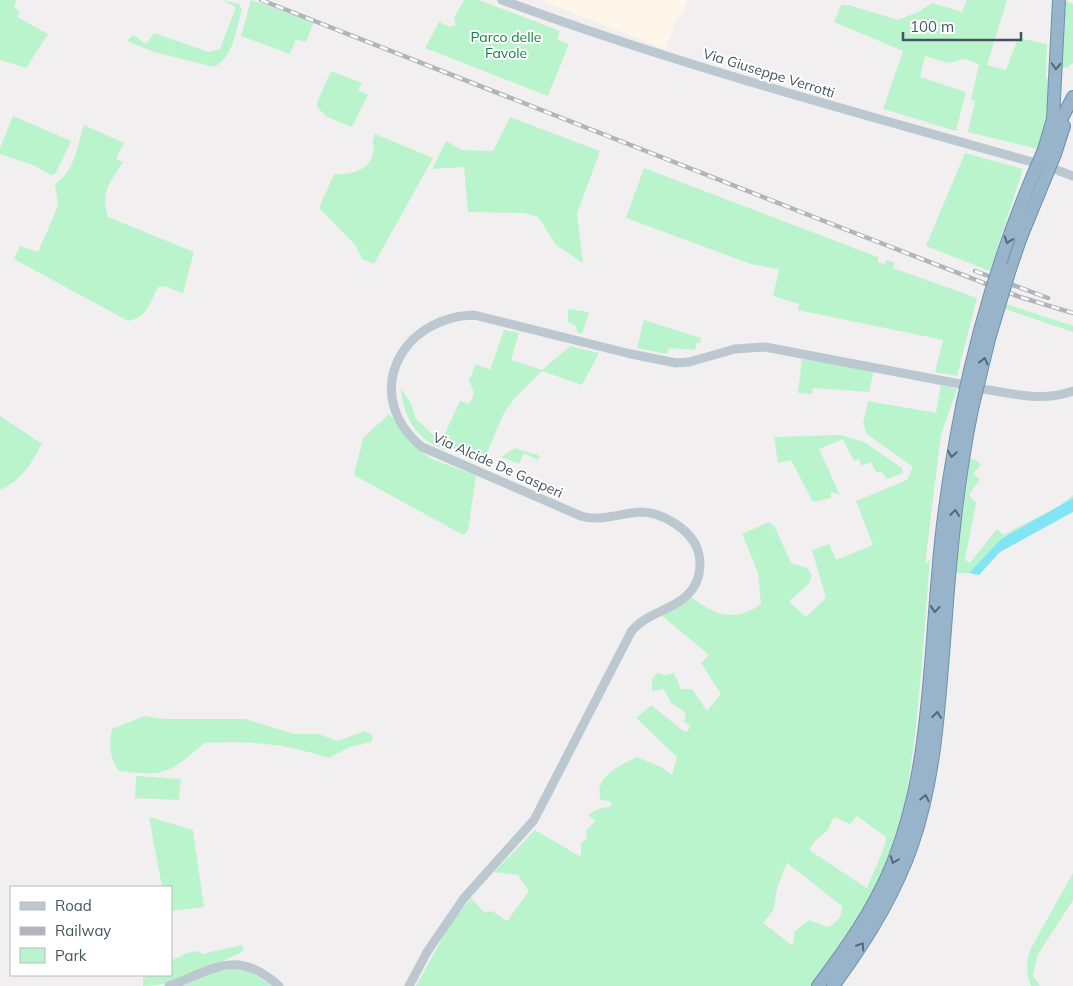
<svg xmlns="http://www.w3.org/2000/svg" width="1073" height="986" font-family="Mulish,sans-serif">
	<rect width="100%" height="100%" fill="#f2eff0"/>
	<path fill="#fef6e8" d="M 540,0 L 688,0 L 681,18 L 678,17 L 665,49 Z"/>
	<path fill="#baf4cc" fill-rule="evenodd" d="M 0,0 L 17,0 L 14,7 L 20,12 L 17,17 L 48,34 L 26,68 L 0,60 Z
		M 222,0 L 239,4 L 242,9 C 236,29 234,57 214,67 L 154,52 L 127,41 L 133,35 L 146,44 L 154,33 L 209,52 L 220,49 L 236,7 Z
		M 251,0 L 314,22 L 306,42 L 296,39 L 290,54 L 241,36 Z
		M 464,0 L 479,0 L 560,31 L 557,40 L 569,44 L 548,96 L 425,48 L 439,22 L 450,27 L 456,25 L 454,18 Z
		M 967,0 L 1007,0 L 987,65 L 1006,70 L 1018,38 L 1047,44 L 1046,77 L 1051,83 L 1049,115 L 1038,149 L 968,132 L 975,101 L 971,100 L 979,64 L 965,59 L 949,63 L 925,56 L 920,77 L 966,92 L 956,131 L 883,109 L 903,51 L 834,22 L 841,5 L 849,5 L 898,20 L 918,12 L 932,3 L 962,12 Z
		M 1064,0 L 1073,4 L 1073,63 L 1068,67 L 1060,69 Z
		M 331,71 L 362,83 L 358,90 L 368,95 L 352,127 L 327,117 L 317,107 L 317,103 Z
		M 13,116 L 71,141 L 56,173 L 51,175 L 33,165 L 0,154 L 0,148 Z
		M 510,117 L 600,151 L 577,214 L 583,263 L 556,245 L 538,217 L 524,213 L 468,212 L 464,167 L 432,169 L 446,141 L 462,150 L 493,151 Z
		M 84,125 L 124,143 L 116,159 L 123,162 C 110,183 100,191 108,217 L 194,252 L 183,293 L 164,286 L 158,287 C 150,302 147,318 128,321 L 14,259 L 20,246 L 38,252 L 58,206 L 55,184 C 75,171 77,146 84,125 Z
		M 375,134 L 433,158 L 374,264 L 362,259 L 356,246 L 319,208 L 334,174 C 349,175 370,171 373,153 C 375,146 371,141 375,134 Z
		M 965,153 L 1023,169 L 990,271 L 926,246 Z
		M 644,168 L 878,257 L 878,262 L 884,264 L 887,260 L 895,263 L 893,268 L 977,298 L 957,376 L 935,372 L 943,340 L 798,310 L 799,304 L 773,296 L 779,269 L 751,264 L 626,218 Z
		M 1006,304 L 1073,326 L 1073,332 L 1005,309 Z
		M 568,309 L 589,312 L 582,334 L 577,332 L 576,326 L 568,322 Z
		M 644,320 L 701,338 L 700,344 L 697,342 L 695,350 L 669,348 L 667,354 L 637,348 Z
		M 504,330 L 519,333 L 511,360 L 542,370 L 570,346 L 599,353 L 582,385 L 542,371 L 514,399 L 504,413 L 482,464 L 461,451 L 458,452 L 449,447 L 446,450 C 417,441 403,417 401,388 L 412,406 L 416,419 L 441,442 L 460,401 L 469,404 L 474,393 L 469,380 L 476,364 L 490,370 Z
		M 802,359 L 874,370 L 869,392 L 813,388 L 812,394 L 798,393 Z
		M 941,385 L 957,389 L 941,435 L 925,564 L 930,560 C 924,628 921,696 911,764 C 907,790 903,817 895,842 C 877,895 844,941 811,986 L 416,986 L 448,928 L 471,898 L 485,913 L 492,911 L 507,921 L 529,891 L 518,875 L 494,872 L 535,830 L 581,857 L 581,843 L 587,839 L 586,830 L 596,821 L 588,815 L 598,809 L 612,806 L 610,801 L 601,800 C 592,777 621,765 637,757 L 661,767 L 672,775 L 677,757 L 636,718 L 651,705 L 682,730 L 687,732 L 690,725 L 684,722 L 686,713 L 671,703 L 664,689 L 652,691 L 652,679 L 657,673 L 665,675 L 674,673 L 681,689 L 692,689 L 707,711 L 721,694 L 701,663 L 709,655 L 661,615 L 691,597 C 715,615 735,623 761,604 L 758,573 L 742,534 L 769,522 L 775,527 L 791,563 L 807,568 L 812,575 L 809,583 L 789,602 L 806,617 L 826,598 L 812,550 L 829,544 L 836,560 L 873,545 L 856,501 L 907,480 L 913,467 L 867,434 L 863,424 L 868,401 L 936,413 ZM 857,816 L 886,837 L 885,845 L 867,888 L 809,850 L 816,840 L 827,831 L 834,817 L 850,824 ZM 787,863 L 842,906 C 842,918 837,923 827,927 L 809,920 L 794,932 L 793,946 L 763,923 L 774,909 L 777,888 Z
		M 389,414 L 424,454 L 434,460 L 476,475 L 468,531 L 463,535 L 354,475 L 363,438 Z
		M 0,416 L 42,444 C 30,465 23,479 0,490 Z
		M 841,435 L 864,442 L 902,468 L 903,473 L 887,479 L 882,472 L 876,472 L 871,462 L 862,466 L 859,459 L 854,461 L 843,439 L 819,449 L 840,495 L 831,492 L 831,498 L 813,502 L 791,460 L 778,463 L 774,437 Z
		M 515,448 L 540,456 L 538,460 L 524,453 L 519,464 L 501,457 Z
		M 970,459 L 976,460 L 981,465 L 973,474 L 980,479 L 969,495 L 976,503 L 965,560 L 970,563 L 997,529 L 1003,535 L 1059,506 L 1073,495 L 1073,498 L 1001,539 L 969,573 L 955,573 Z
		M 145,716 L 164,719 L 245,719 L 295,734 L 319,734 L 337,741 L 365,731 L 371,734 L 373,739 L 371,742 L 350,747 L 329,758 C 281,743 254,741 204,743 C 170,773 165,777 119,771 C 109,757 109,745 112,729 Z
		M 136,776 L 181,779 L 179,800 L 135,798 Z
		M 149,817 L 193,830 L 204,907 L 171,911 L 171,887 L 162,887 Z
		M 1073,873 L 1073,900 L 1037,956 L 1033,976 L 1040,986 L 1031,986 C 1026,973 1026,964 1030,950 Z
		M 242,945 L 244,951 C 213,965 178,986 143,986 L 143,978 L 149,975 L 171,975 L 171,961 L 187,953 L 199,951 L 202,954 Z
		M 236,969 L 249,971 L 273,986 L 182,986 L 215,972 Z"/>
	<path fill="#82e5f5" d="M 1073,498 L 1073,512 L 1000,552 L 979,575 L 969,573 L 1001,539 Z"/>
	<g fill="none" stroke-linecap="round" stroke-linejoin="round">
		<defs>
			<path id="trunk" d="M 1054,133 L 1073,97
				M 1044,150 L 1053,119 L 1059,0
				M 1055,154 L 1064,126
				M 1010,269 L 1021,237
				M 818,986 C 845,950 872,912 890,870 C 929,778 929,674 938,576 C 942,519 951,463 962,407
				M 833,986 C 865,943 894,897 912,845 C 936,776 939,702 945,629 C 950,555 957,482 972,409"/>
		</defs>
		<use href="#trunk" stroke="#6d91af" stroke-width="14"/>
		<path stroke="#bcc8d0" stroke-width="9" d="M 502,0 C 675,64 854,112 1032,162
			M 1054,169 L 1073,176
			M 983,389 C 1014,394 1043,402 1073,391
			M 169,986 C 215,969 237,948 279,986
			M 409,986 L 427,952 L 464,898 L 534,820 L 631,632 C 646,612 676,610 691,591 C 700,580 702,564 698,551 C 692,530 662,512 641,512 C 620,513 601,522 581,516 L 422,447 C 360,396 400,317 474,315 L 631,354 L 676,363 L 689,362 L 735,349 L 765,347 L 960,384"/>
		<use href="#trunk" stroke="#97b4ca" stroke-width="12"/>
		<defs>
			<path id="rail" d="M 261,0 L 824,221 L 1020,297 L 1073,313
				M 975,271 L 1048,298"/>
		</defs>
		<use href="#rail" stroke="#b1b5bb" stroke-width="4.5"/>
		<use href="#rail" stroke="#fff" stroke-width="2.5" stroke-dasharray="8" stroke-linecap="butt"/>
		<defs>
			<path id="trunk-bridge" d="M 1021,237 L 1055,154
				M 962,407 C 980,319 1007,232 1044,150
				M 972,409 L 989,339 L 1010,269"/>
		</defs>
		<use href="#trunk-bridge" stroke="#6d91af" stroke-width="14" stroke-linecap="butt"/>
		<use href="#trunk-bridge" stroke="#97b4ca" stroke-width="12"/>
	</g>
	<defs><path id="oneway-chevron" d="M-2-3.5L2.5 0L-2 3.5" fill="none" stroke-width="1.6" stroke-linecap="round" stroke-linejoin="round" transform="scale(1.25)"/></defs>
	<g stroke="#556874">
		<use href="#oneway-chevron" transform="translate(1056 66) rotate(93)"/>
		<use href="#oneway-chevron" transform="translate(1008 240) rotate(109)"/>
		<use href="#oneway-chevron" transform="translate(984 361) rotate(-76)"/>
		<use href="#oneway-chevron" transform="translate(952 454) rotate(99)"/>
		<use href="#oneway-chevron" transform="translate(955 513) rotate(-83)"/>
		<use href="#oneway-chevron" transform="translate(935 609) rotate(95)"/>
		<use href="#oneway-chevron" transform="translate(937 715) rotate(-83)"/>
		<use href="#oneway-chevron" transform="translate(925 798) rotate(-78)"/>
		<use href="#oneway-chevron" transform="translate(894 860) rotate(111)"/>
		<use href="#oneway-chevron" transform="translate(861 946) rotate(-57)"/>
	</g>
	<g text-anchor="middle" stroke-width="4" stroke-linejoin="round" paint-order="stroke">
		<g font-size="14" fill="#0d8340" stroke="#fff">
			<text x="506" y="42">Parco delle<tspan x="506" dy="16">Favole</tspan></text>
		</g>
		<g font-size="14" fill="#45555f" stroke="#fff">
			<text transform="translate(769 73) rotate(17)" y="5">Via Giuseppe Verrotti</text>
			<text transform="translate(498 465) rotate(24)" y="5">Via Alcide De Gasperi</text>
		</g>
	</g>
	<rect x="10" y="886" width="162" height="90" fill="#ffffff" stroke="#b5bbbf"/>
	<rect x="20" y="902" width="25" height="8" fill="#bcc8d0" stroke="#b5bbbf"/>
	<text x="55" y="911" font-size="15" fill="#45555f">Road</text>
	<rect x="20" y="927" width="25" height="8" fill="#b1b5bb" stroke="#b5bbbf"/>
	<text x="55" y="936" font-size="15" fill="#45555f">Railway</text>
	<rect x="20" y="948" width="25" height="15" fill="#baf4cc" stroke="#b5bbbf"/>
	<text x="55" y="961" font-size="15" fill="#45555f">Park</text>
	<path d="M903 32v8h118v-8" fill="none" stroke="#45555f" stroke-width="2.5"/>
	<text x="910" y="32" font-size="15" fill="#45555f" stroke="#ffffff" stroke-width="4" paint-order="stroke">100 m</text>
</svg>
